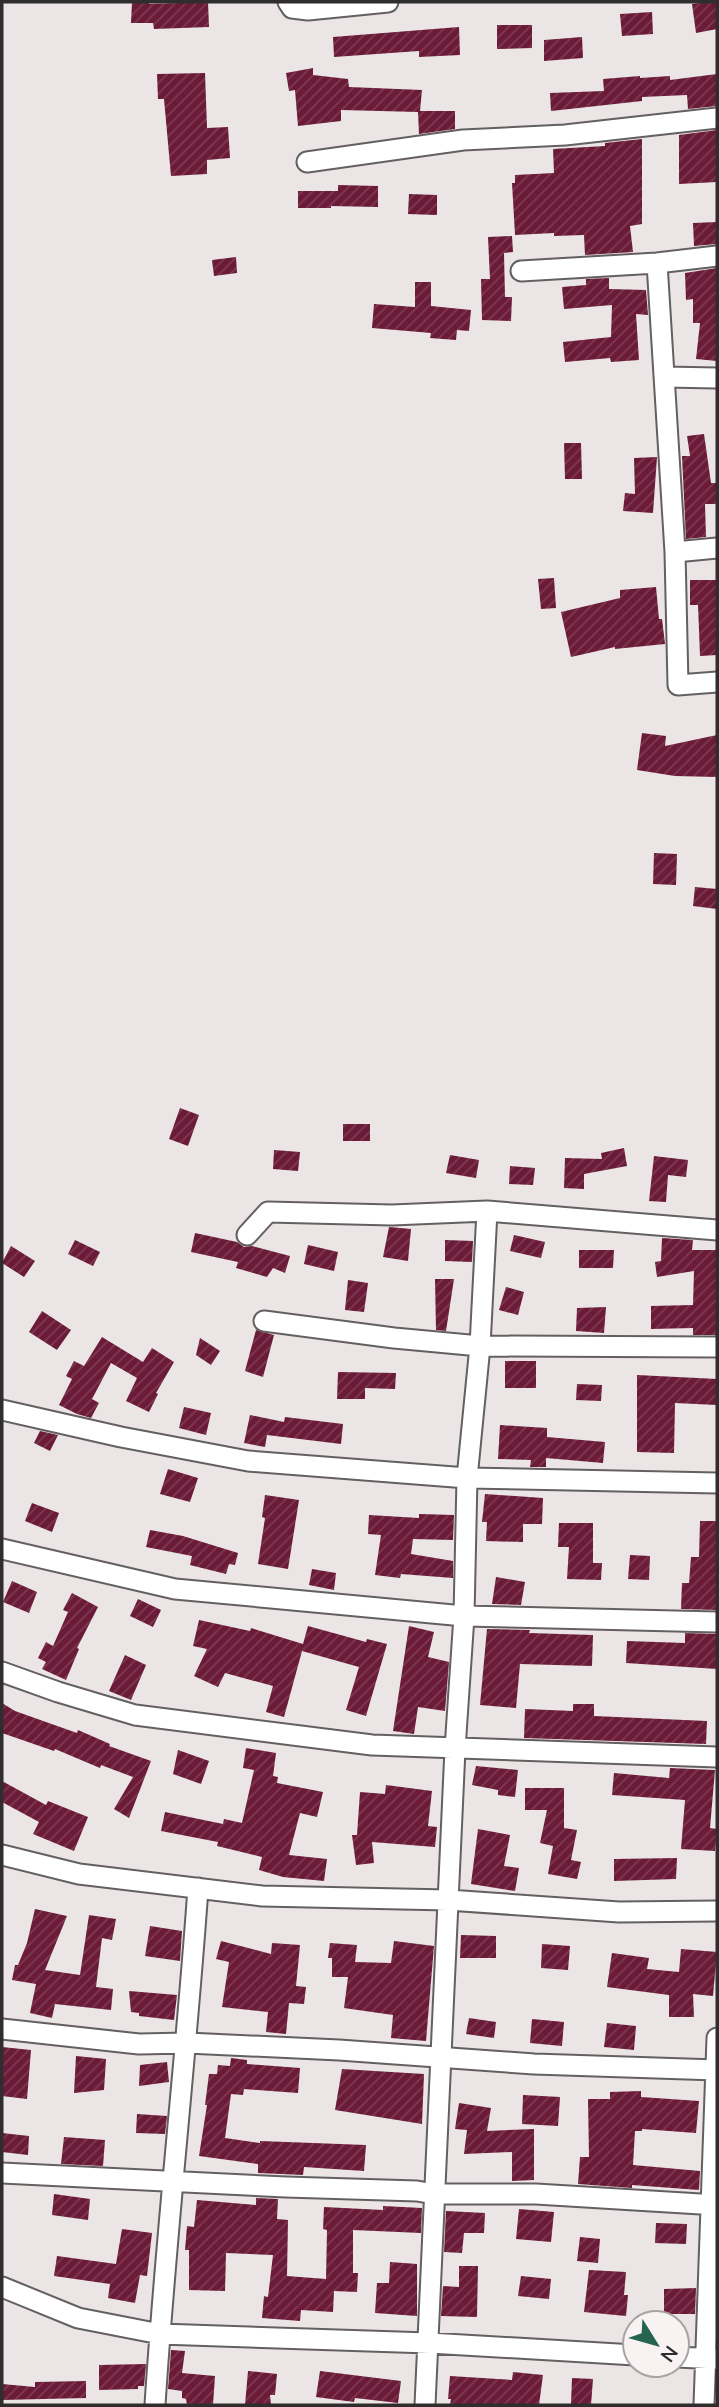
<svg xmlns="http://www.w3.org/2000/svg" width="719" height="2407" font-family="Mulish,sans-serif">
	<defs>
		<pattern id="building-hatch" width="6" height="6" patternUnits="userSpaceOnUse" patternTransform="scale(1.75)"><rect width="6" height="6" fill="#6b1a37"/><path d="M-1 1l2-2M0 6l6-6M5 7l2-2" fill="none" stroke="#7c3b52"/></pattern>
	</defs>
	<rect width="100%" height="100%" fill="#ebe5e6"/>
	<path fill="url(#building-hatch)" d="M 132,2 L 149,2 L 149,4 L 208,2 L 209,27 L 154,29 L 153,23 L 131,23 Z
		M 708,2 L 717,2 L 717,29 L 696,33 L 692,4 Z
		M 652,12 L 653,34 L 622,36 L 620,14 Z
		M 497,25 L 532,25 L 532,48 L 497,49 Z
		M 459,27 L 460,55 L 419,57 L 419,51 L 334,57 L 333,37 Z
		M 582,37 L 583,58 L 544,61 L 544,40 Z
		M 313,68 L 313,75 L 348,79 L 349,87 L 422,90 L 420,111 L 455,111 L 455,129 L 419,134 L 418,112 L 341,110 L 341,121 L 298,126 L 295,90 L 289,91 L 286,73 Z
		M 205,73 L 207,128 L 228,127 L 230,158 L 207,160 L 207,174 L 171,176 L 164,99 L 158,99 L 157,74 Z
		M 717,74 L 717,106 L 688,109 L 687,95 L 642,97 L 642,101 L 551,111 L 550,93 L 604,91 L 603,79 L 640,76 L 640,78 L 670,76 L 670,80 Z
		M 717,130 L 717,182 L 679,184 L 679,135 Z
		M 642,139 L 642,224 L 630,226 L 633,252 L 585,255 L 584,235 L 554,236 L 554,233 L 515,235 L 512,183 L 515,183 L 515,175 L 554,173 L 553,149 L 605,146 L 605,143 Z
		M 338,185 L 378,186 L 378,207 L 331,206 L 331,208 L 298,208 L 298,191 L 338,191 Z
		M 409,194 L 437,195 L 437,215 L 408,214 Z
		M 717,222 L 717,244 L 694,246 L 693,223 Z
		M 512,236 L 513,252 L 504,253 L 505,297 L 512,297 L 511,321 L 482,320 L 481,279 L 490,279 L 488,237 Z
		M 236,257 L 237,273 L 214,276 L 212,260 Z
		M 717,268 L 717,361 L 696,359 L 700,323 L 693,323 L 693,299 L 686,300 L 685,273 Z
		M 609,278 L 609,289 L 646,290 L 648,315 L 636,314 L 639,360 L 611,362 L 610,358 L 565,362 L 563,342 L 611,337 L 612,305 L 564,309 L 562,287 L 586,285 L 586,279 Z
		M 415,282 L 431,282 L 431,306 L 471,310 L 469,331 L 457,330 L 456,340 L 430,338 L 431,333 L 372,328 L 374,304 L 415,307 Z
		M 704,434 L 711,483 L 717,483 L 717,504 L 705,504 L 706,537 L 686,539 L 682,456 L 690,456 L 687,436 Z
		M 564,443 L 581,443 L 582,479 L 565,479 Z
		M 657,457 L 653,513 L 623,511 L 625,493 L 635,494 L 634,458 Z
		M 554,578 L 556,608 L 541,609 L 538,579 Z
		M 690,580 L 717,580 L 717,655 L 700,656 L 698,605 L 690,605 Z
		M 656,587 L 659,619 L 662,619 L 665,644 L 615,649 L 615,647 L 571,657 L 561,612 L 620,598 L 620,590 Z
		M 642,733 L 666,736 L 665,746 L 717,735 L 717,777 L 675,776 L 637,770 Z
		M 654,853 L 677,854 L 676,885 L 653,884 Z
		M 695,887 L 717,889 L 717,909 L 693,906 Z
		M 180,1108 L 199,1115 L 188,1146 L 169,1139 Z
		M 343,1124 L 370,1124 L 370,1141 L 343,1141 Z
		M 624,1148 L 627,1166 L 584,1174 L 584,1189 L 564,1188 L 565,1158 L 602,1159 L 601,1153 Z
		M 274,1150 L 300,1152 L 298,1171 L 273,1169 Z
		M 450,1155 L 479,1160 L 476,1178 L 446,1173 Z
		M 654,1156 L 688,1160 L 686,1177 L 668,1175 L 666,1202 L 649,1201 Z
		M 510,1166 L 535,1168 L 533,1185 L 509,1184 Z
		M 389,1227 L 411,1229 L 408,1261 L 383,1257 Z
		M 195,1233 L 237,1242 L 244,1247 L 252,1246 L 290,1256 L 285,1273 L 273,1268 L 267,1277 L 236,1268 L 238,1262 L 191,1252 Z
		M 514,1235 L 545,1242 L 541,1258 L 510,1251 Z
		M 662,1238 L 693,1240 L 692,1250 L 717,1250 L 717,1335 L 693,1335 L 693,1328 L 651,1329 L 651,1306 L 693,1305 L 694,1271 L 657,1277 L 655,1262 L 661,1261 Z
		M 75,1240 L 100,1252 L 93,1266 L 68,1254 Z
		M 445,1240 L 473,1241 L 472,1262 L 445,1261 Z
		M 308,1245 L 338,1252 L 334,1271 L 304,1264 Z
		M 11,1246 L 35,1261 L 24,1277 L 2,1263 Z
		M 579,1250 L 614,1250 L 613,1268 L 579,1268 Z
		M 435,1279 L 454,1279 L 446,1331 L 436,1330 Z
		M 348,1280 L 368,1283 L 364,1312 L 345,1310 Z
		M 506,1287 L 524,1292 L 518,1315 L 499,1310 Z
		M 606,1307 L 604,1333 L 576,1331 L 577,1308 Z
		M 42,1311 L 71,1330 L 57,1350 L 29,1332 Z
		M 256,1330 L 274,1335 L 263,1377 L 245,1371 Z
		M 102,1337 L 143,1362 L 152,1348 L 174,1362 L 156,1393 L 158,1394 L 149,1412 L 126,1401 L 137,1378 L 111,1363 L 92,1399 L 99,1403 L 91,1418 L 77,1414 L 59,1405 L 72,1379 L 66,1376 L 74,1361 L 84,1366 Z
		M 200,1338 L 220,1351 L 211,1365 L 196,1355 Z
		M 505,1361 L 536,1361 L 536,1388 L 505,1388 Z
		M 338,1372 L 396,1373 L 395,1389 L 365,1388 L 365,1399 L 337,1399 Z
		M 637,1375 L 717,1379 L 717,1405 L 675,1403 L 674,1453 L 637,1452 Z
		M 577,1384 L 602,1385 L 601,1401 L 576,1400 Z
		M 184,1407 L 211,1413 L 206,1435 L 179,1428 Z
		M 250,1415 L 284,1422 L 285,1417 L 343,1424 L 341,1444 L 267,1435 L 265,1447 L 244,1443 Z
		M 500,1425 L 547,1428 L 547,1437 L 605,1442 L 603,1463 L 546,1458 L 546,1467 L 530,1467 L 531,1460 L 498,1459 Z
		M 40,1431 L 58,1435 L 50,1451 L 34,1443 Z
		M 168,1469 L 198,1478 L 190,1502 L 160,1494 Z
		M 485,1494 L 543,1498 L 542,1524 L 523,1524 L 523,1542 L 486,1541 L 487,1522 L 482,1522 Z
		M 265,1495 L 299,1500 L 288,1569 L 258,1564 L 265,1518 L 262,1517 Z
		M 32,1503 L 59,1513 L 52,1532 L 25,1521 Z
		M 419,1514 L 454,1515 L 453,1540 L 413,1539 L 411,1554 L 453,1561 L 453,1578 L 401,1574 L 400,1578 L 375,1575 L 381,1535 L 368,1534 L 369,1515 L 419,1518 Z
		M 700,1521 L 717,1521 L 717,1610 L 681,1609 L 682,1583 L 689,1583 L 691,1557 L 699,1557 Z
		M 559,1523 L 593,1523 L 593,1563 L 602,1563 L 601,1580 L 567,1579 L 569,1547 L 558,1547 Z
		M 150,1530 L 183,1536 L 238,1553 L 235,1565 L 229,1564 L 226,1574 L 190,1565 L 192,1556 L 146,1547 Z
		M 630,1555 L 650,1556 L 649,1580 L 628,1579 Z
		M 312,1569 L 336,1573 L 334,1590 L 309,1585 Z
		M 496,1577 L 525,1582 L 521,1605 L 492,1604 Z
		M 12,1581 L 37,1592 L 29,1613 L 3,1602 Z
		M 72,1593 L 98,1607 L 77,1648 L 79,1649 L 66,1680 L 42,1669 L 46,1662 L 38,1658 L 46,1642 L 53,1646 L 68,1612 L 63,1610 Z
		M 138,1599 L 161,1610 L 153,1627 L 130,1616 Z
		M 199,1620 L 250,1631 L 251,1628 L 303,1644 L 308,1626 L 366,1642 L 367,1639 L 387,1644 L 366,1716 L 346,1710 L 359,1667 L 302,1651 L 284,1717 L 266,1712 L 273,1686 L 225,1673 L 218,1687 L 194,1676 L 207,1649 L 193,1646 Z
		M 409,1626 L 434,1632 L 428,1657 L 449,1662 L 445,1711 L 418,1707 L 414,1734 L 393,1731 Z
		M 487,1629 L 530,1630 L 529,1633 L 593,1635 L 592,1666 L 520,1664 L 516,1708 L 480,1705 Z
		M 685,1633 L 717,1634 L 717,1669 L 626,1663 L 627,1641 L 685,1643 Z
		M 125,1655 L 146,1665 L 131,1700 L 109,1691 Z
		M 2,1703 L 15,1711 L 77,1733 L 78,1730 L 110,1744 L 109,1746 L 151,1761 L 129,1818 L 114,1809 L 133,1777 L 101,1765 L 100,1768 L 55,1749 L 54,1751 L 2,1733 Z
		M 573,1704 L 594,1704 L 594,1716 L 707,1721 L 706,1744 L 524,1738 L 525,1709 L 573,1711 Z
		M 246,1748 L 276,1753 L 273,1776 L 278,1777 L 277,1783 L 323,1792 L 317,1817 L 300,1813 L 289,1855 L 327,1859 L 324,1881 L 283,1877 L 259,1870 L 262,1857 L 217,1846 L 218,1842 L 161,1831 L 165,1812 L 223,1824 L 224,1819 L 242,1823 L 254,1770 L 243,1768 Z
		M 178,1750 L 209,1761 L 201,1784 L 173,1774 Z
		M 476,1766 L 518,1770 L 515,1797 L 498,1795 L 498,1790 L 472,1785 Z
		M 670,1768 L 715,1770 L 710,1828 L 717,1829 L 715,1851 L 681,1849 L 685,1800 L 612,1795 L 614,1773 L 669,1778 Z
		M 2,1781 L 46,1805 L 48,1801 L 88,1817 L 74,1851 L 33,1834 L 39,1822 L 2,1802 Z
		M 386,1785 L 432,1791 L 428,1826 L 437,1827 L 435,1847 L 372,1842 L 374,1863 L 356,1865 L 352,1835 L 357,1835 L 360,1792 L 385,1794 Z
		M 525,1788 L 564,1788 L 564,1828 L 577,1830 L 571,1860 L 581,1862 L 577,1879 L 548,1874 L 553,1846 L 540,1843 L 547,1810 L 525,1810 Z
		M 478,1829 L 510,1835 L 504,1866 L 519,1868 L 515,1891 L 471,1884 Z
		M 677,1858 L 676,1879 L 614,1881 L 614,1859 Z
		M 35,1909 L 67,1916 L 45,1970 L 80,1975 L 89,1915 L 116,1919 L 112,1940 L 102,1938 L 96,1987 L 113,1989 L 111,2010 L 55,2004 L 52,2018 L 30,2013 L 36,1984 L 12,1980 L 15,1965 L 18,1965 L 27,1943 Z
		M 150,1926 L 182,1931 L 180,1961 L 145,1956 Z
		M 461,1935 L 496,1936 L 496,1958 L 460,1958 Z
		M 221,1941 L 271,1954 L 272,1943 L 300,1945 L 296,1986 L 306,1987 L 304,2004 L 289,2003 L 286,2034 L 266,2032 L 268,2012 L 222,2007 L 229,1962 L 216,1959 Z
		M 394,1941 L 434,1946 L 426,2041 L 391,2038 L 393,2015 L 344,2008 L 348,1977 L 332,1977 L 332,1958 L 328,1958 L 330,1943 L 357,1945 L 355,1962 L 391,1963 Z
		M 542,1944 L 570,1946 L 568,1970 L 541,1968 Z
		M 681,1949 L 717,1952 L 713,1996 L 693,1994 L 694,2017 L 669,2017 L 669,1995 L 607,1987 L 612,1953 L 649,1958 L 647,1969 L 679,1972 Z
		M 129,1991 L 177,1995 L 174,2020 L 139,2016 L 139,2013 L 131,2012 Z
		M 469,2018 L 496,2022 L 494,2038 L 466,2034 Z
		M 532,2019 L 564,2022 L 562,2046 L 530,2043 Z
		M 607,2023 L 636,2026 L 634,2050 L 604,2047 Z
		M 2,2047 L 31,2050 L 27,2099 L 2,2096 Z
		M 76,2056 L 106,2059 L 104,2090 L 74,2093 Z
		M 231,2058 L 247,2060 L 247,2064 L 300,2068 L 298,2093 L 244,2089 L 243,2095 L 231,2094 L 225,2138 L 260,2143 L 260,2141 L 366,2145 L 364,2171 L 304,2167 L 303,2175 L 258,2173 L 258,2164 L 199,2156 L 207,2105 L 205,2105 L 209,2074 L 217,2074 L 218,2065 L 230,2066 Z
		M 167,2062 L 169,2082 L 139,2086 L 140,2065 Z
		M 342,2069 L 424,2074 L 422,2124 L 335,2110 Z
		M 641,2091 L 641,2097 L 699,2101 L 696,2133 L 642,2129 L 642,2131 L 635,2131 L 633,2165 L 700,2171 L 699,2190 L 632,2185 L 632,2188 L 578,2184 L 580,2157 L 589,2157 L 588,2099 L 610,2099 L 610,2092 Z
		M 523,2095 L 560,2097 L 558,2126 L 522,2124 Z
		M 459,2103 L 491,2108 L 487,2131 L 534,2129 L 534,2180 L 512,2181 L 512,2152 L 464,2154 L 467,2130 L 455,2129 Z
		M 137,2114 L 167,2116 L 165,2134 L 136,2133 Z
		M 2,2133 L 29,2136 L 28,2155 L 2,2152 Z
		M 64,2137 L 105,2140 L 103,2166 L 61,2164 Z
		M 54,2194 L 90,2199 L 88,2220 L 52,2215 Z
		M 256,2198 L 278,2199 L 277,2219 L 288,2220 L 287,2276 L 326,2279 L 327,2230 L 323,2229 L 324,2207 L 383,2210 L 383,2206 L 422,2208 L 421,2233 L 353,2230 L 353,2273 L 358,2273 L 357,2292 L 334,2291 L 333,2312 L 301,2310 L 300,2321 L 262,2318 L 264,2296 L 268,2297 L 273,2255 L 226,2253 L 225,2291 L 189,2290 L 189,2250 L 185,2250 L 187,2226 L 194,2227 L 197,2200 L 256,2205 Z
		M 519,2209 L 554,2212 L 551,2242 L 516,2239 Z
		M 446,2211 L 485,2213 L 484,2233 L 464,2233 L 462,2253 L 444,2252 Z
		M 656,2223 L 687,2224 L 686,2244 L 655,2243 Z
		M 122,2229 L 152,2233 L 147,2276 L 140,2275 L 135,2303 L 108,2298 L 110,2284 L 54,2276 L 57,2256 L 116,2264 Z
		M 580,2237 L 600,2239 L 598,2263 L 577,2261 Z
		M 390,2262 L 417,2264 L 417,2316 L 375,2313 L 377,2283 L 389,2283 Z
		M 459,2266 L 478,2266 L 477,2317 L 441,2316 L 443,2286 L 459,2287 Z
		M 589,2270 L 626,2272 L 624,2295 L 628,2295 L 626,2316 L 584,2312 Z
		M 521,2276 L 551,2279 L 549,2299 L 518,2296 Z
		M 696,2288 L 695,2314 L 664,2314 L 664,2289 Z
		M 171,2350 L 185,2351 L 182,2373 L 215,2376 L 213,2405 L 187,2405 L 186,2399 L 182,2398 L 182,2391 L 168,2389 Z
		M 146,2364 L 144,2386 L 138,2386 L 138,2389 L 99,2390 L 99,2365 Z
		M 248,2371 L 277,2374 L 275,2395 L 270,2395 L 271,2405 L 245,2405 Z
		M 320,2371 L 401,2381 L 398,2403 L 355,2398 L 354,2402 L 316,2397 Z
		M 513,2372 L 543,2375 L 539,2405 L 450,2405 L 451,2399 L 448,2399 L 450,2376 L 512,2380 Z
		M 572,2378 L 593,2379 L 591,2405 L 571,2404 Z
		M 86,2381 L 86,2398 L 2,2400 L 2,2384 L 35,2387 L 35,2382 Z"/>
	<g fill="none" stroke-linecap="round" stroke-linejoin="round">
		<defs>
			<path id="minor" d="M 288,2 L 292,8 L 308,10 L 388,2
				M 307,162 L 463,140 L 565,135 L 717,118
				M 657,263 L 675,552 L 678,685 L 717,682
				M 521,271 L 657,263 L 717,256
				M 665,377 L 717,378
				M 675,552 L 717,548
				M 247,1235 L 268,1212 L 392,1215 L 487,1211 L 717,1230
				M 264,1321 L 394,1338 L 480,1346 L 717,1347
				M 2,1410 L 121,1437 L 248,1461 L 467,1478 L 717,1483
				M 2,1549 L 175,1589 L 464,1616 L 717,1622
				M 2,1672 L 58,1692 L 135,1715 L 372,1745 L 717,1757
				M 2,1855 L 79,1874 L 262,1896 L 448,1900 L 619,1912 L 717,1911
				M 2,2029 L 139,2044 L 187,2043 L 339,2050 L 534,2064 L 717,2070
				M 2,2173 L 286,2187 L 417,2191 L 434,2194 L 536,2194 L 717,2205
				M 2,2287 L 78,2318 L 160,2334 L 429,2343 L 635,2355
				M 677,2357 L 717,2359
				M 155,2405 C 166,2232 186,2060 198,1888
				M 425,2405 L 455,1749 L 464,1616 L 467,1478 L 480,1346 L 487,1211
				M 704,2405 L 717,2038"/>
		</defs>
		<use href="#minor" stroke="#645f60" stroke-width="23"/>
		<use href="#minor" stroke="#fff" stroke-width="19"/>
	</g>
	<rect width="719" height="2407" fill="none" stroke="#2f2d2e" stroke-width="7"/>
	<g transform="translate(656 2344) rotate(127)"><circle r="33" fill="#f8f2f3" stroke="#a8a3a4" stroke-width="2"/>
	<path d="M0-5L12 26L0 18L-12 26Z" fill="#266451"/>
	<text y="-10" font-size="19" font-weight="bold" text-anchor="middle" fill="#2f2d2e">N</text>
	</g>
</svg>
